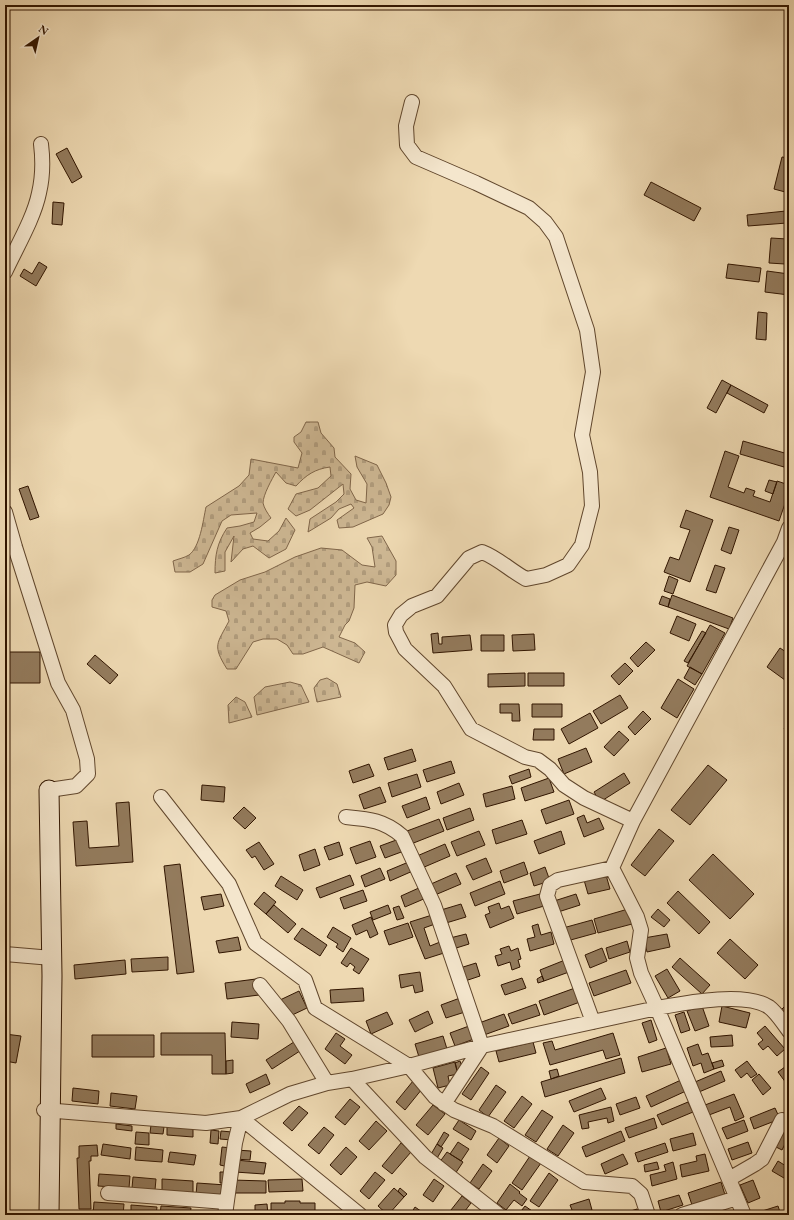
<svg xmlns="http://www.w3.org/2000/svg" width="794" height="1220" font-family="'EB Garamond',serif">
	<defs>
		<pattern id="cemetery-stones" width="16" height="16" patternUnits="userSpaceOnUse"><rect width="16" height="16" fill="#ceb894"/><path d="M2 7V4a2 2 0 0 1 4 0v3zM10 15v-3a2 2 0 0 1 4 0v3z" fill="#b19d7e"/></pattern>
	</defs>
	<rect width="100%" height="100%" fill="#eed9b2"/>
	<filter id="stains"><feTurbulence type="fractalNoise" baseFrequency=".005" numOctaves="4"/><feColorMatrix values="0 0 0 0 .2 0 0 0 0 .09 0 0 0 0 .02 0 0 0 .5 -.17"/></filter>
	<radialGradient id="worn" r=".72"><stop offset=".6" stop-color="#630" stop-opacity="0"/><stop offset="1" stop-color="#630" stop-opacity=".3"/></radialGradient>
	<path fill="url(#cemetery-stones)" stroke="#80664a" d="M 306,422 L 318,422 L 321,433 L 334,448 L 335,457 L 351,474 L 350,489 L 356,500 L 366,503 L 367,484 L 357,467 L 355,456 L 377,465 L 386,483 L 391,497 L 389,505 L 383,514 L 353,527 L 339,528 L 337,520 L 354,508 L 351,504 L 339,509 L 331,518 L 308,532 L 310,519 L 336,502 L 344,494 L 343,484 L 310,510 L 296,516 L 288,509 L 296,494 L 318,488 L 331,476 L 330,467 C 315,469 306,475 296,486 L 286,483 L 276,472 C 272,479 263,495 263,503 C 264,508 268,514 271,518 L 260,527 L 250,533 L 253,539 L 268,541 L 279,531 L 286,518 L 295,530 L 286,549 L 269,558 L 253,546 L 243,549 L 231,562 L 234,536 L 225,552 L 225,571 L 215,573 C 215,555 217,543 227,528 L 240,526 L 254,522 L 257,513 L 231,515 L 222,521 L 203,564 L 190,572 L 175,572 L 173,561 C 178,559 184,558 189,555 C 200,547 203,521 206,507 L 239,486 L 249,475 L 251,459 L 298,468 L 302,453 L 294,442 L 294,437 L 301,432 Z
		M 382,536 L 396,561 L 396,575 L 386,586 L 367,582 L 355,585 L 354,608 L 349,621 L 345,625 L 339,637 L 355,643 L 365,652 L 359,663 L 323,647 L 303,654 L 293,654 L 287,645 L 277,639 L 263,639 L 253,642 L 236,669 L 227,669 C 212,645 217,644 229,621 L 226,611 L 212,607 L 212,600 L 215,595 L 240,580 L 265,572 L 295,557 L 321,548 L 342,550 L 362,565 L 375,567 L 372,547 L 367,538 Z
		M 327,678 L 337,684 L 341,697 L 317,702 L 314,688 L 320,680 Z
		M 290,682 L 301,685 L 309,702 L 257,715 L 254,697 L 265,687 Z
		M 236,697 L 245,702 L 252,717 L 229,723 L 228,705 Z"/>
	<path fill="#937b5d" stroke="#311500" d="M 67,148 L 82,177 L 72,183 L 56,154 Z
		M 782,157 L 789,158 L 789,193 L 774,189 Z
		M 651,182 L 701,208 L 694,221 L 644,195 Z
		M 53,202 L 64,203 L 62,225 L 52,224 Z
		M 786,211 L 787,223 L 748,226 L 747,215 Z
		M 771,238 L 787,239 L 785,264 L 769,263 Z
		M 39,262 L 47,267 L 36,286 L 20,276 L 24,269 L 32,274 Z
		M 728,264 L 761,268 L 759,282 L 726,278 Z
		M 767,271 L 789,274 L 789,295 L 765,292 Z
		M 758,312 L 767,313 L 766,340 L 756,339 Z
		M 722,380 L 731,385 L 716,413 L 707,408 Z
		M 731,385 L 768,405 L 764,413 L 727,393 Z
		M 743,441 L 788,454 L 784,467 L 740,454 Z
		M 725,451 L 739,456 L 728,487 L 744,493 L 746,488 L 755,491 L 753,496 L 770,502 L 777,481 L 789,485 L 789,492 L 779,521 L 710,497 Z
		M 769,480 L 777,482 L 773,494 L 765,491 Z
		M 28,486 L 39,517 L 30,520 L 19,489 Z
		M 686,510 L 713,520 L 690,582 L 664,572 L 670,557 L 679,560 L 690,530 L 680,527 Z
		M 729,527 L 739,530 L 731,554 L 721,550 Z
		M 715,565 L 725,568 L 716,593 L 706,590 Z
		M 669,576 L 678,580 L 673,594 L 664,591 Z
		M 672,595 L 733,618 L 729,629 L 668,607 Z
		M 662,596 L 670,599 L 668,607 L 659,604 Z
		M 677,616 L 696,624 L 689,641 L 670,633 Z
		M 710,625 L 725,633 L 702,674 L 687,666 Z
		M 702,631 L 706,633 L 688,663 L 684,661 Z
		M 438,633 L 439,644 L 442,644 L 442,637 L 470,635 L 472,650 L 433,653 L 431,634 Z
		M 534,634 L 535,650 L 513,651 L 512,635 Z
		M 481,635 L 504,635 L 504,651 L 481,651 Z
		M 646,642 L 655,650 L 638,667 L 630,658 Z
		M 780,648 L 789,654 L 789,683 L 767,667 Z
		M 5,652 L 40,652 L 40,683 L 5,683 Z
		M 95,655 L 118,675 L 110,684 L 87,664 Z
		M 625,663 L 633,671 L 619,685 L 611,676 Z
		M 690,667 L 702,674 L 695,685 L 684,678 Z
		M 525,673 L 525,686 L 488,687 L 488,674 Z
		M 528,673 L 564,673 L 564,686 L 528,686 Z
		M 678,679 L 694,689 L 677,718 L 661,708 Z
		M 620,695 L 628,708 L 601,724 L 593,711 Z
		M 500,704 L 519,704 L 520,721 L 512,721 L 512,713 L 500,713 Z
		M 532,704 L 562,704 L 562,717 L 532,717 Z
		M 643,711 L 651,719 L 635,735 L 628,727 Z
		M 590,713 L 598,728 L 569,744 L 561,729 Z
		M 789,721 L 789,733 L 784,729 Z
		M 534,729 L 554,729 L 554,740 L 533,740 Z
		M 619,731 L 629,740 L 614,756 L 604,747 Z
		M 586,748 L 592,762 L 564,774 L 558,759 Z
		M 412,749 L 416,761 L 388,770 L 384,758 Z
		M 451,761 L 455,773 L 427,782 L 423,770 Z
		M 369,764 L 374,776 L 353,783 L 349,771 Z
		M 708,765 L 727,780 L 690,825 L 671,810 Z
		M 529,769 L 531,777 L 512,784 L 509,776 Z
		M 624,773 L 630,783 L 600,802 L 594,792 Z
		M 417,774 L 421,787 L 392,797 L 388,783 Z
		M 549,778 L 554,792 L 525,801 L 521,788 Z
		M 459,783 L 464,795 L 441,804 L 437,792 Z
		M 202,785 L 225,787 L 224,802 L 201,800 Z
		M 512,786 L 515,799 L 486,807 L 483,794 Z
		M 380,787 L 386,802 L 364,809 L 359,795 Z
		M 426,797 L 430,809 L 407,818 L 402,806 Z
		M 569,800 L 574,814 L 546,824 L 541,810 Z
		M 129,802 L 133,862 L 76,866 L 73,822 L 87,821 L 89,848 L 119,846 L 116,803 Z
		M 244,807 L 256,818 L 245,829 L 233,818 Z
		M 470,808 L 474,820 L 447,830 L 443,818 Z
		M 584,815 L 587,823 L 599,818 L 604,829 L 584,837 L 577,818 Z
		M 439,819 L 444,831 L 411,844 L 407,831 Z
		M 522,820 L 527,834 L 496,844 L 492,830 Z
		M 659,829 L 674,841 L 645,876 L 631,865 Z
		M 479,831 L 485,845 L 457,856 L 451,842 Z
		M 561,831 L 565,844 L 539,854 L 534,841 Z
		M 399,839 L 404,851 L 385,858 L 380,846 Z
		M 370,841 L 376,857 L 356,864 L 350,848 Z
		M 259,842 L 274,864 L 264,870 L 255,856 L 252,858 L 246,850 Z
		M 339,842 L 343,855 L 329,860 L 324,847 Z
		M 445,844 L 450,856 L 422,868 L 417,856 Z
		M 315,849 L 320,865 L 304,871 L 299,855 Z
		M 713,854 L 754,894 L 730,919 L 689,880 Z
		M 486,858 L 492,872 L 473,880 L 466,866 Z
		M 411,861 L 415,870 L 390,881 L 387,871 Z
		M 524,862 L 528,874 L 504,883 L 500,871 Z
		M 180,864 L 194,972 L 177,974 L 164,866 Z
		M 545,867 L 550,881 L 534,886 L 530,873 Z
		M 380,868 L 385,879 L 365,887 L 361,876 Z
		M 456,873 L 461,884 L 435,895 L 431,884 Z
		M 350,875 L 354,885 L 320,898 L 316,888 Z
		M 606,875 L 610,889 L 588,894 L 584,880 Z
		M 281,876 L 303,890 L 297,900 L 275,886 Z
		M 500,881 L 505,894 L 475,906 L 470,893 Z
		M 421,887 L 426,898 L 405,907 L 401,896 Z
		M 363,890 L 367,901 L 344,909 L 340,898 Z
		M 678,891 L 710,922 L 699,934 L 667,903 Z
		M 264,892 L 276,902 L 266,914 L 254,904 Z
		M 221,894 L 224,906 L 204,910 L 201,897 Z
		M 540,894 L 544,906 L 517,914 L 513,901 Z
		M 576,894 L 580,905 L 555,913 L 551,902 Z
		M 499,903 L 501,909 L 509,906 L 514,918 L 490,928 L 485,915 L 490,913 L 488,907 Z
		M 461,904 L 466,917 L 446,923 L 441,910 Z
		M 274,905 L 296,924 L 288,933 L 266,914 Z
		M 388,905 L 391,913 L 373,920 L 370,912 Z
		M 399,906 L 404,918 L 397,920 L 393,908 Z
		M 628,909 L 632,924 L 598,933 L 594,919 Z
		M 658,909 L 670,920 L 664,927 L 651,917 Z
		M 432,915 L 435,924 L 424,928 L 430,946 L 440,942 L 444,953 L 425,959 L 410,922 Z
		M 371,917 L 378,934 L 370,938 L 367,930 L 356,935 L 352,925 Z
		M 592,920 L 596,933 L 567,941 L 563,928 Z
		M 408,923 L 413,937 L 389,945 L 384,931 Z
		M 538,924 L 541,935 L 551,932 L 554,944 L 530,951 L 527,939 L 535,937 L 532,926 Z
		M 333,927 L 351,938 L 343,952 L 336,947 L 338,944 L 327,937 Z
		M 302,928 L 327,945 L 320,956 L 294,939 Z
		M 466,934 L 469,944 L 453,949 L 450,938 Z
		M 667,934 L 670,947 L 647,952 L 644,938 Z
		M 238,937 L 241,950 L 219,953 L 216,941 Z
		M 730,939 L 758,965 L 745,979 L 717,953 Z
		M 627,941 L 630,952 L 609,959 L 606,948 Z
		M 509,946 L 511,951 L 518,948 L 521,959 L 518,960 L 520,967 L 512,970 L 510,962 L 498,966 L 495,956 L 502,954 L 500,949 Z
		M 351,948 L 369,959 L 359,974 L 353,970 L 355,967 L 350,963 L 347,967 L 341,963 Z
		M 602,948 L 607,961 L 590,968 L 585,955 Z
		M 168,957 L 168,970 L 132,972 L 131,959 Z
		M 680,958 L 710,985 L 702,994 L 672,967 Z
		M 125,960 L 126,974 L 75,979 L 74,965 Z
		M 565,960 L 569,972 L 544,981 L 540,970 Z
		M 476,963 L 480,976 L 465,981 L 460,968 Z
		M 667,969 L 680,991 L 668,998 L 655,976 Z
		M 626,970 L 631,983 L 594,996 L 589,983 Z
		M 420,972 L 423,991 L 415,993 L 413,985 L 401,988 L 399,975 Z
		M 542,976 L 544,981 L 538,983 L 537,979 Z
		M 522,978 L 526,988 L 505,995 L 501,985 Z
		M 256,979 L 259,995 L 227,999 L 225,983 Z
		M 363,988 L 364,1001 L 331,1003 L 330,990 Z
		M 575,988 L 580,1002 L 544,1015 L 539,1001 Z
		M 299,991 L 307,1008 L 288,1017 L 280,1000 Z
		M 460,998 L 465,1012 L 446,1018 L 441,1005 Z
		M 789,1002 L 789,1019 L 781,1010 Z
		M 536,1004 L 540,1015 L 512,1024 L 508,1014 Z
		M 702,1006 L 709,1026 L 695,1031 L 687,1011 Z
		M 722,1006 L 750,1013 L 746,1028 L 719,1022 Z
		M 428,1011 L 433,1023 L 415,1032 L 409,1020 Z
		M 387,1012 L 393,1024 L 371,1034 L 366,1021 Z
		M 684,1012 L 690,1030 L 681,1033 L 675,1015 Z
		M 504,1014 L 509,1026 L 484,1035 L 479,1023 Z
		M 651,1020 L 657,1040 L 649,1043 L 642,1023 Z
		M 232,1022 L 259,1024 L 258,1039 L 231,1037 Z
		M 469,1026 L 474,1039 L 455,1046 L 450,1033 Z
		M 765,1026 L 785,1049 L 777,1056 L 768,1046 L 763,1050 L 758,1044 L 763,1040 L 757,1033 Z
		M 161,1033 L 225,1033 L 226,1074 L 212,1074 L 212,1055 L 161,1055 Z
		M 336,1033 L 345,1039 L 340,1046 L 352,1055 L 345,1064 L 325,1049 Z
		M 613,1033 L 620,1055 L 606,1059 L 603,1050 L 550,1065 L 543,1043 L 552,1041 L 555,1050 Z
		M 5,1034 L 21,1036 L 16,1063 L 5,1061 Z
		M 92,1035 L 154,1035 L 154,1057 L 92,1057 Z
		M 732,1035 L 733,1046 L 711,1047 L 710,1037 Z
		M 443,1036 L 447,1049 L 419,1057 L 415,1044 Z
		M 297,1040 L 303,1049 L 272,1069 L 266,1060 Z
		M 533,1042 L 536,1053 L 499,1062 L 496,1051 Z
		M 698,1044 L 702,1055 L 708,1053 L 714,1069 L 704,1073 L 701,1063 L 693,1066 L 687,1048 Z
		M 666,1048 L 671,1064 L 642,1072 L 638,1057 Z
		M 621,1058 L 625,1073 L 545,1097 L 541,1082 Z
		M 233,1060 L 233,1073 L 226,1074 L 226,1061 Z
		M 722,1060 L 724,1066 L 714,1069 L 712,1063 Z
		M 460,1061 L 463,1070 L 457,1071 L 455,1063 Z
		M 747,1061 L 757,1074 L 751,1078 L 747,1073 L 741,1078 L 735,1070 Z
		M 455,1062 L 458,1074 L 448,1076 L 450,1085 L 438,1088 L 433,1068 Z
		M 789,1064 L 789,1087 L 778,1072 Z
		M 481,1067 L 489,1073 L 471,1100 L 462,1094 Z
		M 557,1069 L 559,1076 L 551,1079 L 549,1071 Z
		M 721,1071 L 725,1081 L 699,1092 L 695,1082 Z
		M 266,1074 L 270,1084 L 250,1093 L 246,1084 Z
		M 759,1074 L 771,1088 L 763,1095 L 752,1080 Z
		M 681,1080 L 686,1091 L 651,1107 L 646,1096 Z
		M 413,1081 L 422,1089 L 405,1110 L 396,1102 Z
		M 496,1085 L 506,1092 L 488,1117 L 479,1110 Z
		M 73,1088 L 99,1091 L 98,1104 L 72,1101 Z
		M 601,1088 L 606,1099 L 574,1112 L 569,1101 Z
		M 111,1093 L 137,1096 L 135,1109 L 110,1106 Z
		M 734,1094 L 744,1117 L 735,1121 L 730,1107 L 709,1115 L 705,1105 Z
		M 522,1096 L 532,1104 L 514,1128 L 504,1121 Z
		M 636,1097 L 640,1108 L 620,1115 L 616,1104 Z
		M 350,1099 L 360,1107 L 345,1125 L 335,1117 Z
		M 688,1102 L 693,1112 L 662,1125 L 657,1115 Z
		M 433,1105 L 445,1114 L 428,1135 L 416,1125 Z
		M 299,1106 L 308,1113 L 292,1131 L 283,1123 Z
		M 611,1107 L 614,1121 L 608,1123 L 607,1118 L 588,1122 L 589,1128 L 582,1129 L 579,1115 Z
		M 775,1108 L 780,1119 L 754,1129 L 750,1118 Z
		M 542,1110 L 553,1117 L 536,1142 L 525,1135 Z
		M 654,1118 L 657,1128 L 629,1138 L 625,1128 Z
		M 459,1120 L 476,1131 L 471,1140 L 453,1129 Z
		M 744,1120 L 748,1131 L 727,1139 L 722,1128 Z
		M 376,1121 L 387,1131 L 369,1150 L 359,1141 Z
		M 116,1124 L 132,1126 L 132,1131 L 116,1129 Z
		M 151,1125 L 164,1127 L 163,1134 L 150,1133 Z
		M 563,1125 L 574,1133 L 558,1156 L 547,1149 Z
		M 167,1127 L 193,1128 L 193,1137 L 167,1135 Z
		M 324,1127 L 334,1135 L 319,1154 L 308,1145 Z
		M 211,1130 L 219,1131 L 218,1144 L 210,1143 Z
		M 221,1131 L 232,1132 L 232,1140 L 220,1139 Z
		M 621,1131 L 625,1141 L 586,1157 L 582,1147 Z
		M 136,1132 L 149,1133 L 149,1145 L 135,1144 Z
		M 444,1132 L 449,1135 L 441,1147 L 437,1144 Z
		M 781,1132 L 789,1136 L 782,1150 L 774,1146 Z
		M 693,1133 L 696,1145 L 673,1151 L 670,1139 Z
		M 499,1138 L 509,1146 L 497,1163 L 487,1155 Z
		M 458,1142 L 469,1149 L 461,1161 L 450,1154 Z
		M 748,1142 L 752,1153 L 732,1160 L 728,1149 Z
		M 401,1143 L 411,1152 L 392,1174 L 382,1166 Z
		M 665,1143 L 668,1152 L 638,1162 L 635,1153 Z
		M 103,1144 L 131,1148 L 130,1159 L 101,1155 Z
		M 437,1144 L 443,1148 L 436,1160 L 430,1156 Z
		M 97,1145 L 98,1156 L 91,1156 L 91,1161 L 89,1161 L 91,1209 L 79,1209 L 77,1158 L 79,1158 L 79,1146 Z
		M 136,1147 L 163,1150 L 162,1162 L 135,1160 Z
		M 222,1147 L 231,1148 L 229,1167 L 220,1165 Z
		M 346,1147 L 357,1157 L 341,1175 L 330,1165 Z
		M 236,1150 L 251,1151 L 250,1160 L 235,1159 Z
		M 170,1152 L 196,1155 L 194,1165 L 168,1162 Z
		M 447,1152 L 463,1162 L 455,1174 L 439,1163 Z
		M 623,1154 L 628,1164 L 605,1174 L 601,1164 Z
		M 705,1154 L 709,1171 L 682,1177 L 680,1165 L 697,1161 L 696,1156 Z
		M 530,1156 L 541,1163 L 522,1190 L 512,1183 Z
		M 236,1160 L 266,1163 L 264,1174 L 235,1172 Z
		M 778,1161 L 789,1168 L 789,1181 L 772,1171 Z
		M 657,1162 L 659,1169 L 645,1172 L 644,1165 Z
		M 673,1162 L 677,1179 L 652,1186 L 650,1175 L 666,1171 L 664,1165 Z
		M 483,1164 L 492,1171 L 479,1189 L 470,1183 Z
		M 220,1172 L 227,1172 L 227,1183 L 220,1183 Z
		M 375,1172 L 385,1180 L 369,1199 L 360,1191 Z
		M 549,1173 L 558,1180 L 539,1207 L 530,1201 Z
		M 99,1174 L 130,1176 L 129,1188 L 98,1186 Z
		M 133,1177 L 156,1179 L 155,1190 L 132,1188 Z
		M 162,1179 L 193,1181 L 193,1195 L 162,1193 Z
		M 302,1179 L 303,1191 L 269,1192 L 268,1180 Z
		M 434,1179 L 444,1186 L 433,1202 L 423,1195 Z
		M 232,1180 L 266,1181 L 266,1193 L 232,1193 Z
		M 753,1180 L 760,1198 L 748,1203 L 740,1185 Z
		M 721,1182 L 726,1198 L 716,1202 L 715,1197 L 692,1205 L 688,1193 Z
		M 197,1183 L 226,1185 L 226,1197 L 196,1195 Z
		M 510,1184 L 520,1192 L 519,1193 L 527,1199 L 522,1206 L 514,1200 L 506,1210 L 497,1203 Z
		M 394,1188 L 404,1197 L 388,1215 L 378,1206 Z
		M 400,1188 L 407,1194 L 404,1197 L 398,1191 Z
		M 679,1195 L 683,1205 L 661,1212 L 658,1201 Z
		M 462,1196 L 471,1203 L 462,1215 L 447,1215 Z
		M 589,1199 L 592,1210 L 582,1213 L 583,1215 L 574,1215 L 570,1205 Z
		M 285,1201 L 300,1201 L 300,1203 L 315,1203 L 315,1214 L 271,1214 L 271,1203 L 285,1203 Z
		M 94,1202 L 124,1204 L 123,1215 L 93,1215 Z
		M 267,1204 L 268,1215 L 255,1215 L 255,1205 Z
		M 131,1205 L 157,1207 L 156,1215 L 131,1215 Z
		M 161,1206 L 191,1208 L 190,1215 L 160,1215 Z
		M 525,1206 L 532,1211 L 529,1215 L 518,1215 Z
		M 778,1206 L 781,1215 L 756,1215 L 756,1213 Z
		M 415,1207 L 425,1214 L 424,1215 L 410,1215 Z
		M 637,1209 L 639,1215 L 618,1215 Z
		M 734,1210 L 735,1215 L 719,1215 Z
		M 193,1211 L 219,1212 L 219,1215 L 193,1215 Z"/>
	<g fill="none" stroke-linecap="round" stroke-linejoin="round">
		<defs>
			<path id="minor" d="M 412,102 L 406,126 L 407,145 L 416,157 L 476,183 L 529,208 L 545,222 L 556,237 L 587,330 L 593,372 L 582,435 L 590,472 L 592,506 L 582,545 L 568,565 L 546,575 L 526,579 C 511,571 498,558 482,552 L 469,558 L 437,596 L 412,606 L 401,615 L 395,625 L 396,632 L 405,649 L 444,686 L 471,729 L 525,757 L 538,760 L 550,769 L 564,785 L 584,798 L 633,821
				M 5,272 C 16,248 34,218 39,193 C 43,176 43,160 41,144
				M 5,512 L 15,547 L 58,683 L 73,710 L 87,759 L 88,774 L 76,786 L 49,790
				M 789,528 L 784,542 L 633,821 L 612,868 L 637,917 L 641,930 L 637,958 L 641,973 L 657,1008 C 685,1003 745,991 769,1007 C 776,1012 784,1024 789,1031
				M 161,797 L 229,884 L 255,943 L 305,980 L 315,1008 L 409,1066 L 435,1097 L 454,1110 L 493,1126 L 584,1182 L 632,1186 L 641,1194 L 648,1215
				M 346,817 C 368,819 384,820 402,836 L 434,905 L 482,1046 L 444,1104
				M 5,954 L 52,958
				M 260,985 L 289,1021 L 327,1083
				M 593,1022 L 547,896 L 550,885 L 558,880 L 612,868
				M 352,1079 L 425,1157 L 499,1215
				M 44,1110 L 206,1123 L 241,1118 L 290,1094 L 327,1083 L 352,1079 L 409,1066 L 482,1046 L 657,1008 L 744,1215
				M 729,1179 L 755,1164 L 762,1159 L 782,1120
				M 108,1193 L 226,1202
				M 225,1215 L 235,1143 L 241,1118 L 360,1215
				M 682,1215 L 737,1198"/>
			<path id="secondary" d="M 49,790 L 52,976 L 49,1215"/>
		</defs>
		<use href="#minor" stroke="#60462c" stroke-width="16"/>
		<use href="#secondary" stroke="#311500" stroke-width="21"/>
		<use href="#minor" stroke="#f4e6cd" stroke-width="14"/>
		<use href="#secondary" stroke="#f4e6cd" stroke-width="19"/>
	</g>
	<rect width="794" height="1220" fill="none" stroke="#eed9b2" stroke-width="20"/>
	<rect x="6" y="6" width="782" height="1208" fill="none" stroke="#311500" stroke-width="2"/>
	<rect x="10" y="10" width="774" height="1200" fill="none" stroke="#311500"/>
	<g transform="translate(38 38) rotate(34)" stroke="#f4e6cd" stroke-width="3" paint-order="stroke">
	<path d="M0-3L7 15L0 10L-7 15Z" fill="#311500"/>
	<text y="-6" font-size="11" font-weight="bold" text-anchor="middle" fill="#311500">N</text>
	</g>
	<rect width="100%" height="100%" filter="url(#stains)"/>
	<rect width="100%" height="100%" fill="url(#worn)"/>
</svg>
